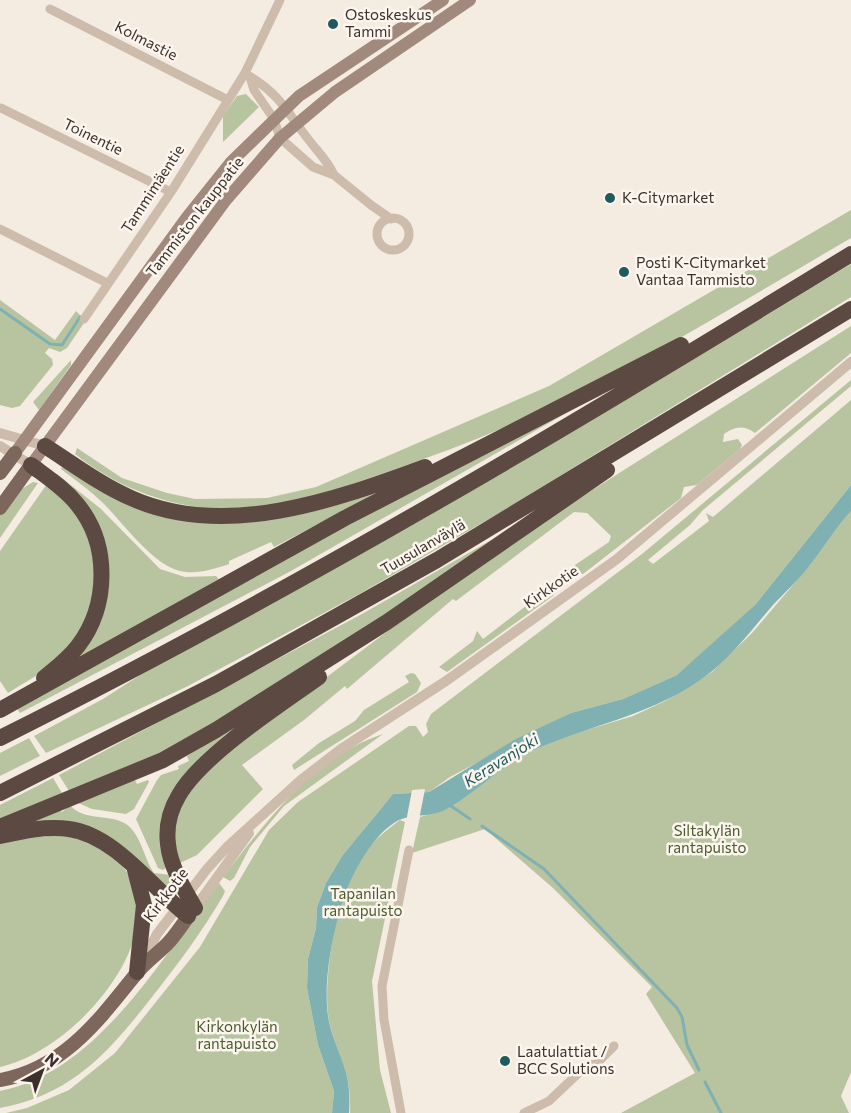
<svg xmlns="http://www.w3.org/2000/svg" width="851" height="1113" font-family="Commissioner,sans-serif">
	<rect width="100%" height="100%" fill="#f4ebe1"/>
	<path fill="#b8c4a0" d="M 246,94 L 259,107 L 223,142 L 223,116 L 237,96 Z
		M 851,210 L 851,238 C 762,290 675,343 584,390 C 521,423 454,449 387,472 C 340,488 289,507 238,509 C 179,511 121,491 75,454 L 77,448 L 122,478 L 167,493 L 195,499 L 267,498 L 316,487 L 549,386 Z
		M 851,264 L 851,297 L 501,512 L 361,593 L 186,687 L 46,753 L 34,736 L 103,699 L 168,657 L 643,390 Z
		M 0,300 L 55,340 L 76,311 L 81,316 L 84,323 L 67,348 L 60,352 L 49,348 L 45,353 L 52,359 L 53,365 L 20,406 L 12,408 L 0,405 Z
		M 851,326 L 851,353 L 755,433 C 744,425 735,426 724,434 L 723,442 L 738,439 L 742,445 L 740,449 L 697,485 L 684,487 L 681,498 L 583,574 L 576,572 L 575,565 L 609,542 L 611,536 L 587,513 L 574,512 L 456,601 L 453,599 L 347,689 L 345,686 L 304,720 L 242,765 L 263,789 L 197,855 L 180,863 C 178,854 174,844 174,835 C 174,803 199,779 219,758 L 433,597 L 542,522 Z
		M 71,360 L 71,365 L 39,410 L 33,402 Z
		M 851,380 L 851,386 L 703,510 L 690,525 L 648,560 L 653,564 L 709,521 L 706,513 L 713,517 L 851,400 L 851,485 L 755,605 L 700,657 L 677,675 L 623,699 L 571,713 L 450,777 L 429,792 L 393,794 L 342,856 L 326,883 L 317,907 L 316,928 L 308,959 L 307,988 L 318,1045 L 334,1091 L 332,1113 L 6,1113 L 27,1108 L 69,1090 L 115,1053 L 200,947 L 269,830 L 298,802 L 409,726 L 416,726 L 423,737 L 428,732 L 426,724 L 431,714 L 642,554 Z
		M 568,412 L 291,571 L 20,713 L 16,707 L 286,554 Z
		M 62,467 L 183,519 L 391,486 L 274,547 L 271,542 L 229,561 L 229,564 C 214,569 196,575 180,571 C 153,565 123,523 104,504 C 91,491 75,480 61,469 Z
		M 57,474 L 101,509 L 160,569 L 185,577 L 216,576 L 219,579 L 77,660 L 104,555 L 56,476 Z
		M 33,482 L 38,483 L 0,538 L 0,515 L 17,492 Z
		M 47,484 C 102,525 111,601 64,653 C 49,670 27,681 8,693 L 0,681 L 0,551 Z
		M 851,511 L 851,1072 L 841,1096 L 849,1113 L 621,1113 L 695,1073 L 646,994 L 652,987 L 553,888 L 485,829 L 412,853 L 420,817 L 444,810 L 497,771 L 526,754 L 563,737 L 633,716 L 665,701 L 712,672 L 752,633 L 810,565 L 837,526 Z
		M 507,531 L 365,629 L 187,741 L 69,791 L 59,775 L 362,614 Z
		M 552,586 L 555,586 L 557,590 L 553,596 L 447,672 L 439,667 L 473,641 L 477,631 L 483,639 Z
		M 411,673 L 415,674 L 421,683 L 417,692 L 294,770 L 292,765 L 319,743 L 355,721 L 364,710 L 409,682 L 405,676 Z
		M 292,689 L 187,773 L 167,867 L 163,870 L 158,868 L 136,819 L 157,780 L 161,775 L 179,769 L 178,766 L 189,761 L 187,756 Z
		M 383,734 L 284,806 L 250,847 L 234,878 L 230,881 L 223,877 C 266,822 313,757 383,734 Z
		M 29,738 L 40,756 L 0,776 L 0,753 Z
		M 53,778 L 62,793 L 0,819 L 0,805 Z
		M 135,780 L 137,784 L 148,780 L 149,782 L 134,809 L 126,814 L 92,809 L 76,802 Z
		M 70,805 C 84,822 109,813 126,824 C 141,834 144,859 154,873 L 171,875 L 177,895 L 175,896 L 110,839 L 21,826 L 58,808 L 62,812 Z
		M 400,820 L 405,822 L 372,981 L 380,1070 L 391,1113 L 350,1113 C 352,1072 339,1061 330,1025 C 321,990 335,911 349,877 C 358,854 381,834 400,820 Z
		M 56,835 C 66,837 79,837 88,841 C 208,896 87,1048 0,1067 L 0,842 Z
		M 219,883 L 225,891 L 223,896 C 202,932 178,964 152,997 C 108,1053 73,1094 0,1108 L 0,1091 C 98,1072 162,957 219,883 Z"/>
	<path fill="#7fb0b2" d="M 851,485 L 851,511 C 835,528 824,547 810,565 C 799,580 785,592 773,605 C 753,628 735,653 711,672 C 655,716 592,723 530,752 C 498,767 474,795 443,811 C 429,817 412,814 399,820 C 373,833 351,875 343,900 C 332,935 321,991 330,1026 C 340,1062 352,1071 349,1113 L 332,1113 L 334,1091 L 318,1045 L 307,988 L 308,959 L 316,928 L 317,907 L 326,883 L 342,856 L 393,794 L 429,792 L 514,740 L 571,713 L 623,699 L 677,675 L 755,605 Z"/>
	<path fill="#f4ebe1" d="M 425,789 L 419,820 L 406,822 L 412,790 Z"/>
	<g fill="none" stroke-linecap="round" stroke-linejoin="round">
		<path stroke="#7fb0b2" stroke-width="3" d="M 0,309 L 50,344 L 62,345 L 80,317
			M 451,806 L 470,819
			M 482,826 L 544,869 L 677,1008 L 682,1017 L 687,1045 L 699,1070
			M 705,1082 L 721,1113"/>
		<path stroke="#cdbbac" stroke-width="9" d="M 50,9 L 228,100
			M 249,76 C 282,95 289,116 312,144 C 321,155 328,162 334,175
			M 250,77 L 254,90 L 274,119 L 280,138 L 313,167 L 334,175 L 371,205 L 391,219
			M 1,108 L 171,192
			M377 234a16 16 0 1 1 32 0a16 16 0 1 1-32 0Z
			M 0,229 L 107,283
			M 84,319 L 171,192 L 245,73 L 280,0
			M 401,1113 L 384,1020 L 382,986 L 409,850
			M 524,1113 L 549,1101 L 586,1066 L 596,1064 L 614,1046"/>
		<path stroke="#cdbbac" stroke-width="10" d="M 0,433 L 45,446
			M 0,446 L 31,465
			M 195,908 L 249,833
			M 141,965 L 157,934 L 207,869 L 227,847 L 301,780 L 341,749 L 446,681 L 617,559 L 851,362"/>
		<path stroke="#a18a7d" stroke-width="12" d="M 15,453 L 187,217 L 231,162 L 299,96 L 443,0
			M 31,465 L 226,200 L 280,138 L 335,92 L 470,0"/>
		<path stroke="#7d675c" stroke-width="14" d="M 0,473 L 15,453
			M 0,508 L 31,465
			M 0,1080 C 63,1069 99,1020 136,974 C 145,962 159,953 169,942 C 178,932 186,919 194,908"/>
		<path stroke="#5c4a42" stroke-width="16" d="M 45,446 C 73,464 101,485 131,498 C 225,540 335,500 425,467
			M 31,465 C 47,477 64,488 77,504 C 110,544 109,605 78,646 C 68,659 56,668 44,678
			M 0,710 L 345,518 L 681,345
			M 0,738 C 292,592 573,425 851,254
			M 0,793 L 216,684 L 437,560 L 851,309
			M 0,827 L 163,760 L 216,730 L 387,622 L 607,470
			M 0,836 C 22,831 46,826 69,829 C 115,835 153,889 188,916
			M 135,870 L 144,905 L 137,972
			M 195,908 C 184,889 170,866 168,844 C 166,828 170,810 179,795 C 202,755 280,705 319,677"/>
	</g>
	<g fill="#1f5a5e" stroke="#fbf5ee" stroke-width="2">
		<circle cx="333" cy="24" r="6"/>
		<circle cx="610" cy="198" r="6"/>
		<circle cx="624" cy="272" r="6"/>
		<circle cx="505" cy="1061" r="6"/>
	</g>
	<g text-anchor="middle" stroke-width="5" stroke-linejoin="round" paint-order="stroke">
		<g font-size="15" fill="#3b302b" stroke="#fbf5ee" text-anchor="start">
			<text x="345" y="20">Ostoskeskus<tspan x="345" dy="17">Tammi</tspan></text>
			<text x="622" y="203">K-Citymarket</text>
			<text x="636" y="268">Posti K-Citymarket<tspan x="636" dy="17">Vantaa Tammisto</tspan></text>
			<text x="517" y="1057">Laatulattiat /<tspan x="517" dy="17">BCC Solutions</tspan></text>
		</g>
		<g font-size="15" fill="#3b302b" stroke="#fbf5ee">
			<text transform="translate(146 41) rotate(27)" y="5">Kolmastie</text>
			<text transform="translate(93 137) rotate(26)" y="5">Toinentie</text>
			<text transform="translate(153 189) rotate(-57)" y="5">Tammimäentie</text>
			<text transform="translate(195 217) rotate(-52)" y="5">Tammiston kauppatie</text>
			<text transform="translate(423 547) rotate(-30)" y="5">Tuusulanväylä</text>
			<text transform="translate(551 587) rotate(-35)" y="5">Kirkkotie</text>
			<text transform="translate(166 895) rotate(-53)" y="5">Kirkkotie</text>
		</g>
		<g font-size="15" fill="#4a5a2e" stroke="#fbf5ee">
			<text x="707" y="836">Siltakylän<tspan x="707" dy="17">rantapuisto</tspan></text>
			<text x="363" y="899">Tapanilan<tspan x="363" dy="17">rantapuisto</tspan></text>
			<text x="237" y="1032">Kirkonkylän<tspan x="237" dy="17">rantapuisto</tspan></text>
		</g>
		<g font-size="16" font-style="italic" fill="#1f5a5e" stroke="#fbf5ee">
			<text transform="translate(501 760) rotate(-32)" y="6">Keravanjoki</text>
		</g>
	</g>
	<g transform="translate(42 1071) rotate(41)" stroke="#fbf5ee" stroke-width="4.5" paint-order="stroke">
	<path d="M0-4.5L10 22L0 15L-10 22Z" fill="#3b302b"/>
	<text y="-9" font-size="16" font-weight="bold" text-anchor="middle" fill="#3b302b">N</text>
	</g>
</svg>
